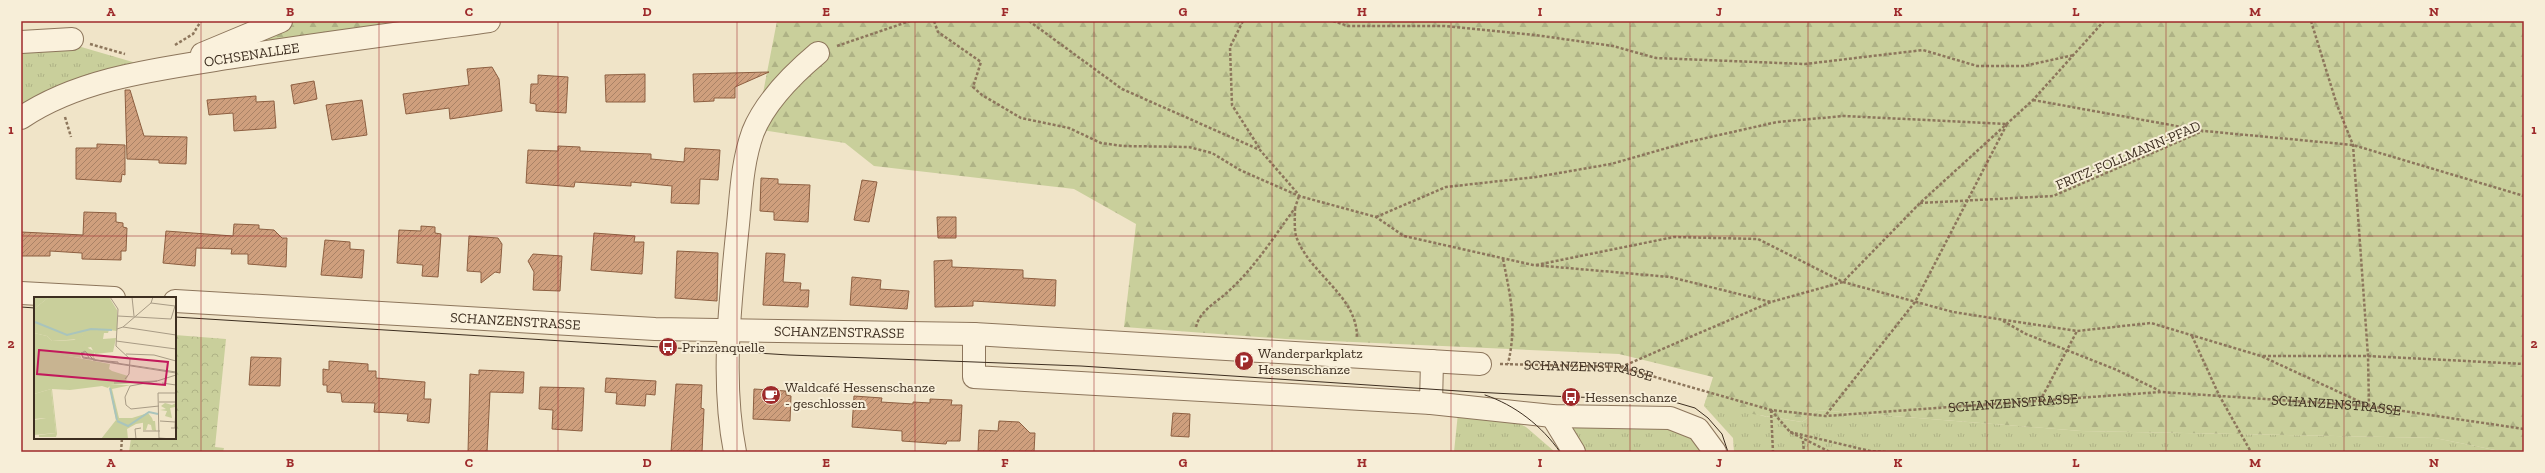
<svg xmlns="http://www.w3.org/2000/svg" width="2545" height="473" font-family="'Zilla Slab',serif">
	<defs>
		<pattern id="grass-tufts" width="24" height="20" patternUnits="userSpaceOnUse"><rect width="24" height="20" fill="#c9cf9b"/><path d="M3 7l-1-3M5 7V3M7 7l1-3M15 17l-1-3M17 17v-4M19 17l1-3" fill="none" stroke="#aeb285"/></pattern>
		<pattern id="forest-firs" width="22" height="20" patternUnits="userSpaceOnUse"><rect width="22" height="20" fill="#c9cf9b"/><path d="M5 1l3.5 6h-7zM16 11l3.5 6h-7z" fill="#aeb285"/></pattern>
		<pattern id="park-crowns" width="20" height="18" patternUnits="userSpaceOnUse"><rect width="20" height="18" fill="#c9cf9b"/><path d="M2 6a3 3 0 1 1 6 0M12 15a3 3 0 1 1 6 0" fill="none" stroke="#aeb285"/></pattern>
		<pattern id="building-hatch" width="6" height="6" patternUnits="userSpaceOnUse"><rect width="6" height="6" fill="#cf9f7d"/><path d="M-1 1l2-2M0 6l6-6M5 7l2-2" fill="none" stroke="#a98266"/></pattern>
	</defs>
	<rect width="100%" height="100%" fill="#f0e4c8"/>
	<path fill="url(#grass-tufts)" d="M 71,44 L 143,65 L 21,112 L 21,46 Z
		M 1706,399 L 1763,416 L 1802,422 L 1817,410 L 2081,431 L 2435,438 L 2505,452 L 1734,452 L 1733,438 L 1704,406 Z
		M 1458,413 L 1499,413 L 1526,427 L 1555,452 L 1454,452 Z
		M 1647,420 L 1700,439 L 1707,452 L 1582,452 L 1570,433 L 1577,422 Z"/>
	<path fill="url(#forest-firs)" d="M 296,21 L 446,21 L 209,56 Z
		M 777,21 L 2524,21 L 2524,452 L 2505,452 L 2435,438 L 2081,431 L 1817,410 L 1802,422 L 1704,406 L 1713,377 L 1619,354 L 1286,339 L 1124,327 L 1136,224 L 1074,189 L 874,166 L 845,143 L 756,129 Z"/>
	<path fill="url(#park-crowns)" d="M 175,335 L 226,339 L 215,447 L 224,448 L 223,452 L 129,452 L 131,438 L 175,438 Z"/>
	<path fill="url(#building-hatch)" stroke="#8d5f41" d="M 492,67 L 499,79 L 502,111 L 450,119 L 449,108 L 406,114 L 403,94 L 469,85 L 467,69 Z
		M 769,72 L 735,87 L 735,98 L 714,98 L 714,101 L 694,102 L 693,74 Z
		M 645,74 L 645,102 L 606,102 L 605,75 Z
		M 538,75 L 568,77 L 566,113 L 536,111 L 536,104 L 530,103 L 531,84 L 538,84 Z
		M 314,81 L 317,99 L 294,104 L 291,85 Z
		M 125,90 L 130,90 L 144,136 L 187,137 L 186,164 L 159,163 L 159,160 L 127,159 Z
		M 256,96 L 256,102 L 274,101 L 276,128 L 234,131 L 233,113 L 209,115 L 207,100 Z
		M 362,100 L 367,135 L 332,140 L 326,105 Z
		M 97,144 L 125,145 L 125,175 L 122,174 L 121,182 L 76,179 L 76,148 L 97,148 Z
		M 558,146 L 580,147 L 580,151 L 651,154 L 651,159 L 684,162 L 685,148 L 720,150 L 718,180 L 700,179 L 699,204 L 671,203 L 672,186 L 631,182 L 631,186 L 575,182 L 574,187 L 526,183 L 528,150 L 558,151 Z
		M 761,178 L 778,179 L 778,184 L 810,185 L 808,222 L 774,220 L 774,212 L 760,211 Z
		M 862,180 L 877,182 L 869,222 L 854,220 Z
		M 84,212 L 116,213 L 116,222 L 123,223 L 123,227 L 127,228 L 126,251 L 121,251 L 121,260 L 82,259 L 82,253 L 50,251 L 50,256 L 21,256 L 21,232 L 83,235 Z
		M 937,217 L 956,217 L 956,238 L 938,238 Z
		M 234,224 L 259,225 L 259,229 L 274,230 L 282,238 L 287,238 L 286,267 L 248,264 L 248,254 L 231,254 L 232,249 L 196,248 L 195,266 L 163,263 L 166,231 L 233,236 Z
		M 421,226 L 435,227 L 435,233 L 441,234 L 438,277 L 422,276 L 423,265 L 397,263 L 399,230 L 421,231 Z
		M 594,233 L 635,236 L 634,242 L 644,242 L 642,274 L 591,270 Z
		M 469,236 L 498,238 L 502,244 L 500,273 L 495,272 L 481,283 L 481,272 L 467,271 Z
		M 325,240 L 350,242 L 350,249 L 364,250 L 362,278 L 321,275 Z
		M 677,251 L 718,253 L 717,301 L 675,298 Z
		M 766,253 L 785,254 L 783,282 L 801,283 L 800,290 L 809,290 L 808,307 L 763,305 Z
		M 533,254 L 562,256 L 560,291 L 533,290 L 534,272 L 528,261 Z
		M 952,260 L 952,267 L 1023,270 L 1023,278 L 1056,280 L 1055,306 L 973,301 L 973,306 L 935,307 L 934,261 Z
		M 852,277 L 881,280 L 880,289 L 909,291 L 907,309 L 850,305 Z
		M 251,357 L 281,358 L 280,386 L 249,385 Z
		M 329,361 L 368,364 L 368,371 L 376,371 L 376,378 L 425,382 L 424,399 L 431,399 L 429,423 L 407,421 L 408,414 L 374,412 L 375,403 L 342,402 L 341,393 L 327,392 L 327,385 L 323,385 L 323,369 L 329,370 Z
		M 479,370 L 524,372 L 523,393 L 490,392 L 487,452 L 468,452 L 470,374 L 479,375 Z
		M 606,378 L 656,381 L 655,395 L 646,394 L 645,406 L 616,404 L 617,393 L 605,392 Z
		M 676,384 L 702,385 L 701,408 L 704,409 L 702,452 L 671,452 Z
		M 540,387 L 584,388 L 582,431 L 552,429 L 553,410 L 539,409 Z
		M 754,389 L 786,391 L 786,395 L 791,396 L 790,421 L 753,419 Z
		M 854,396 L 882,398 L 881,402 L 913,404 L 913,402 L 930,403 L 930,399 L 952,400 L 951,405 L 962,405 L 960,441 L 947,441 L 946,444 L 902,441 L 902,431 L 852,427 Z
		M 1173,413 L 1190,414 L 1189,437 L 1171,436 Z
		M 999,421 L 1019,422 L 1030,433 L 1035,433 L 1034,452 L 978,452 L 979,430 L 998,431 Z"/>
	<g fill="none" stroke-linecap="round" stroke-linejoin="round">
		<defs>
			<g id="minor">
				<path d="M 21,42 L 72,39"/>
				<path d="M 202,54 L 281,21"/>
				<path id="s2" d="M 21,118 C 80,78 159,69 228,58 C 315,44 402,33 489,21"/>
				<path d="M 21,293 L 114,298"/>
				<path id="s3" d="M 175,301 L 655,329 L 974,334 L 1480,364"/>
				<path d="M 974,334 L 974,377 L 1431,403 L 1432,361"/>
				<path d="M 1431,403 L 1552,416 L 1670,418 L 1698,429 L 1715,452"/>
				<path d="M 1552,416 L 1574,452"/>
				<path d="M 735,452 C 721,381 730,306 737,234 C 741,200 741,165 753,132 C 765,102 793,74 818,53"/>
			</g>
		</defs>
		<use href="#minor" stroke="#8d765c" stroke-width="24"/>
		<g stroke="#8d765c" stroke-width="2.5" stroke-dasharray="3 2" stroke-linecap="butt">
			<path d="M 934,21 L 938,32 L 981,62 L 973,87 L 982,95 L 1021,118 L 1069,128 L 1101,143 L 1123,146 L 1189,147 L 1212,153 L 1240,170 L 1299,196 L 1376,217 L 1404,236 L 1533,265 L 1670,277 L 1771,302"/>
			<path d="M 1029,21 L 1122,89 L 1260,150 L 1299,195"/>
			<path d="M 1237,21 L 1241,25"/>
			<path d="M 1243,21 L 1230,47 L 1232,105 L 1260,149"/>
			<path d="M 1333,21 L 1348,26 L 1445,26 L 1535,35 L 1613,46 L 1656,58 L 1805,64 L 1923,50 L 1977,66 L 2024,66 L 2074,55"/>
			<path d="M 2311,21 L 2337,105 L 2353,145 L 2368,356 L 2369,406"/>
			<path d="M 90,44 L 125,54"/>
			<path d="M 175,45 L 193,34 L 201,21"/>
			<path d="M 837,46 L 910,21"/>
			<path d="M 2033,100 L 2204,131 L 2353,145 L 2524,196"/>
			<path d="M 65,117 L 71,137"/>
			<path d="M 1920,203 L 2053,196 L 2203,131"/>
			<path d="M 1295,208 C 1295,216 1294,228 1296,236 C 1309,274 1357,295 1357,337"/>
			<path d="M 1376,217 L 1446,187 L 1536,177 L 1611,164 L 1688,142 L 1777,122 L 1844,116 L 2007,124 L 1915,302 L 1825,416"/>
			<path d="M 1503,259 C 1511,299 1517,324 1508,364"/>
			<path d="M 1536,265 L 1674,237 L 1758,239 L 1843,282 L 1953,312 L 2077,331 L 2151,323 L 2261,356 L 2367,405"/>
			<path d="M 2003,321 L 2026,334 L 2117,370 L 2160,391"/>
			<path d="M 1196,327 C 1199,313 1213,304 1223,296 C 1252,272 1273,238 1295,208 L 1299,196"/>
			<path d="M 2192,336 L 2219,395 L 2251,452"/>
			<path d="M 2263,356 L 2368,356 L 2524,364"/>
			<path id="s1" d="M 1500,364 L 1620,367 L 1771,410 L 1825,416 L 2161,392 L 2369,406 L 2524,429"/>
			<path d="M 1621,367 L 1771,302 L 1843,282 L 1920,203 L 2033,100 L 2104,21"/>
			<path d="M 2040,401 L 2077,331"/>
			<path d="M 1771,410 L 1790,432 L 1830,452"/>
			<path d="M 1771,410 L 1773,452"/>
			<path d="M 1790,432 L 1870,451 L 1888,452"/>
			<path d="M 1803,441 L 1804,452"/>
			<path d="M 121,452 L 122,438"/>
		</g>
		<use href="#minor" stroke="#faf1dc" stroke-width="22"/>
		<path stroke="#3d2e20" stroke-width="1" d="M 21,307 L 35,308
			M 175,317 L 789,355 L 1081,366 L 1474,392 L 1571,397 L 1664,399 L 1695,408 L 1708,418 L 1722,434 L 1728,452
			M 1485,395 C 1515,405 1542,426 1560,452"/>
	</g>
	<path fill="none" stroke="#9e2a2b" stroke-width="1" stroke-opacity="0.55" d="M 201,21 L 201,452M 379,21 L 379,452M 558,21 L 558,452M 737,21 L 737,452M 915,21 L 915,452M 1094,21 L 1094,452M 1272,21 L 1272,452M 1451,21 L 1451,452M 1630,21 L 1630,452M 1808,21 L 1808,452M 1987,21 L 1987,452M 2166,21 L 2166,452M 2344,21 L 2344,452M 21,236 L 2524,236"/>
	<defs>
		<symbol id="bus-disc" viewBox="-11 -11 22 22"><circle r="9.5" fill="#9e2a2b" stroke="#f7eed8"/><path d="M-5-6H5V4H4V6H2V4H-2V6H-4V4H-5ZM-3.5-4V0h7V-4ZM-3.5 1.2v1.5H-2V1.2ZM2 1.2v1.5H3.5V1.2Z" fill="#fff"/></symbol>
		<symbol id="parking-disc" viewBox="-11 -11 22 22"><circle r="9.5" fill="#9e2a2b" stroke="#f7eed8"/><path d="M-3.5-5.5H1a3.5 3.5 0 0 1 0 7H-1V5.5H-3.5ZM-1-3.4V-.6H.8a1.4 1.4 0 0 0 0-2.8Z" fill="#fff"/></symbol>
		<symbol id="cafe-disc" viewBox="-11 -11 22 22"><circle r="9.5" fill="#9e2a2b" stroke="#f7eed8"/><path d="M-5.5-4.5H6V0H3Q3 3.5 0 3.5H-2.5Q-5.5 3.5-5.5 0ZM3-3.2v2h1.7v-2ZM-6 4.5H4V6H-6Z" fill="#fff"/></symbol>
	</defs>
	<g fill-rule="evenodd">
		<use href="#bus-disc" x="657" y="336" width="22" height="22"/>
		<use href="#parking-disc" x="1233" y="350" width="22" height="22"/>
		<use href="#cafe-disc" x="760" y="384" width="22" height="22"/>
		<use href="#bus-disc" x="1560" y="386" width="22" height="22"/>
	</g>
	<g text-anchor="middle" stroke-width="4" stroke-linejoin="round" paint-order="stroke">
		<g font-size="14" fill="#3d2e20" stroke="#f7eed8">
			<text dy="5" stroke="none"><textPath href="#s2" startOffset="241">OCHSENALLEE</textPath></text>
			<text transform="translate(2128 155) rotate(-23)" y="5">FRITZ-FOLLMANN-PFAD</text>
			<text dy="5" stroke="none"><textPath href="#s3" startOffset="341">SCHANZENSTRASSE</textPath></text>
			<text dy="5" stroke="none"><textPath href="#s3" startOffset="665">SCHANZENSTRASSE</textPath></text>
			<text dy="5" stroke="none"><textPath href="#s1" startOffset="89">SCHANZENSTRASSE</textPath></text>
			<text dy="5" stroke="none"><textPath href="#s1" startOffset="520">SCHANZENSTRASSE</textPath></text>
			<text dy="5" stroke="none"><textPath href="#s1" startOffset="844">SCHANZENSTRASSE</textPath></text>
		</g>
		<g font-size="14" fill="#3d2e20" stroke="#f7eed8" text-anchor="start">
			<text x="682" y="352">Prinzenquelle</text>
			<text x="1258" y="358">Wanderparkplatz<tspan x="1258" dy="16">Hessenschanze</tspan></text>
			<text x="785" y="392">Waldcafé Hessenschanze<tspan x="785" dy="16">- geschlossen</tspan></text>
			<text x="1585" y="402">Hessenschanze</text>
		</g>
	</g>
	<g transform="translate(34 297)">
		<rect width="142" height="142" fill="#f0e4c8"/>
		<path d="M 0,0 L 15,0 L 0,12 ZM 0,36 L 13,39 L 18,44 L 40,43 L 49,38 L 54,51 L 60,54 L 60,61 L 50,54 L 46,56 L 47,61 L 0,54 ZM 75,88 L 97,88 L 78,92 L 85,121 L 98,121 L 114,116 L 118,121 L 119,124 L 102,127 L 93,132 L 94,142 L 67,142 L 82,123 Z" fill="#c9cf9b"/>
		<path d="M 15,0 L 75,0 L 83,13 L 83,34 L 75,33 L 74,36 L 70,36 L 69,42 L 82,41 L 79,55 L 61,57 L 57,50 L 48,52 L 49,38 L 46,42 L 18,44 L 13,39 L 0,36 L 0,12 ZM 3,53 L 76,67 L 75,72 L 78,74 L 94,79 L 92,84 L 121,85 L 76,88 L 74,91 L 68,89 L 36,93 L 18,92 L 23,137 L 22,140 L 5,140 L 5,138 L 22,136 L 17,92 L 0,97 L 0,54 Z" fill="#c9cf9b"/>
		<path d="M 17,92 L 22,136 L 0,138 L 0,123 L 12,121 L 0,122 L 0,97 ZM 131,106 L 138,108 L 142,106 L 141,110 L 136,111 L 138,121 L 131,119 L 133,114 L 126,113 L 132,112 L 127,109 ZM 114,124 L 121,124 L 122,134 L 118,133 L 117,128 L 114,127 L 112,133 L 109,133 L 109,125 Z" fill="#c9cf9b"/>
		<path fill="none" stroke="#a9c4bc" stroke-width="2" d="M 1,25 L 33,38 L 57,32 L 78,33M 76,91 L 83,123M 83,124 L 94,129 L 115,115 L 124,117"/>
		<path fill="none" stroke="#a89b85" stroke-width="1" d="M 76,0 L 84,12 L 82,49 L 96,62 L 95,77 L 91,82M 98,0 L 100,19M 117,6 L 141,9M 84,19 L 137,22 L 141,9M 89,30 L 142,38M 83,32 L 89,30 L 117,6 L 119,0M 82,44 L 142,52M 92,57 L 120,58 L 142,64M 55,61 L 52,55 L 47,56 L 49,60 L 61,62M 59,62 L 51,54 L 47,56 L 49,61 L 142,75M 59,63 L 142,76M 61,63 L 84,65 L 84,67M 123,84 L 96,89 L 91,100 L 92,108 L 97,112 L 125,109M 80,86 L 123,84 L 142,78M 128,86 L 142,88M 125,105 L 142,105M 126,124 L 141,125M 137,131 L 141,131 L 142,108M 109,134 L 126,134M 125,141 L 139,142M 102,142 L 101,132 L 107,131M 125,142 L 124,96 L 142,96"/>
		<path fill="#c2185b" fill-opacity="0.15" stroke="#c2185b" stroke-width="2" d="M 5,53 L 134,65 L 131,88 L 3,77 Z"/>
		<rect width="142" height="142" fill="none" stroke="#3d2e20" stroke-width="2"/>
	</g>
	<rect width="2545" height="473" fill="none" stroke="#f7eed8" stroke-width="44"/>
	<rect x="22" y="22" width="2501" height="429" fill="none" stroke="#9e2a2b" stroke-width="1.5"/>
	<g font-size="13" text-anchor="middle" font-weight="bold" fill="#9e2a2b">
		<text x="111" y="16">A</text>
		<text x="290" y="16">B</text>
		<text x="469" y="16">C</text>
		<text x="647" y="16">D</text>
		<text x="826" y="16">E</text>
		<text x="1005" y="16">F</text>
		<text x="1183" y="16">G</text>
		<text x="1362" y="16">H</text>
		<text x="1540" y="16">I</text>
		<text x="1719" y="16">J</text>
		<text x="1898" y="16">K</text>
		<text x="2076" y="16">L</text>
		<text x="2255" y="16">M</text>
		<text x="2434" y="16">N</text>
		<text x="11" y="134">1</text>
		<text x="2534" y="134">1</text>
		<text x="11" y="348">2</text>
		<text x="2534" y="348">2</text>
		<text x="111" y="467">A</text>
		<text x="290" y="467">B</text>
		<text x="469" y="467">C</text>
		<text x="647" y="467">D</text>
		<text x="826" y="467">E</text>
		<text x="1005" y="467">F</text>
		<text x="1183" y="467">G</text>
		<text x="1362" y="467">H</text>
		<text x="1540" y="467">I</text>
		<text x="1719" y="467">J</text>
		<text x="1898" y="467">K</text>
		<text x="2076" y="467">L</text>
		<text x="2255" y="467">M</text>
		<text x="2434" y="467">N</text>
	</g>
</svg>
